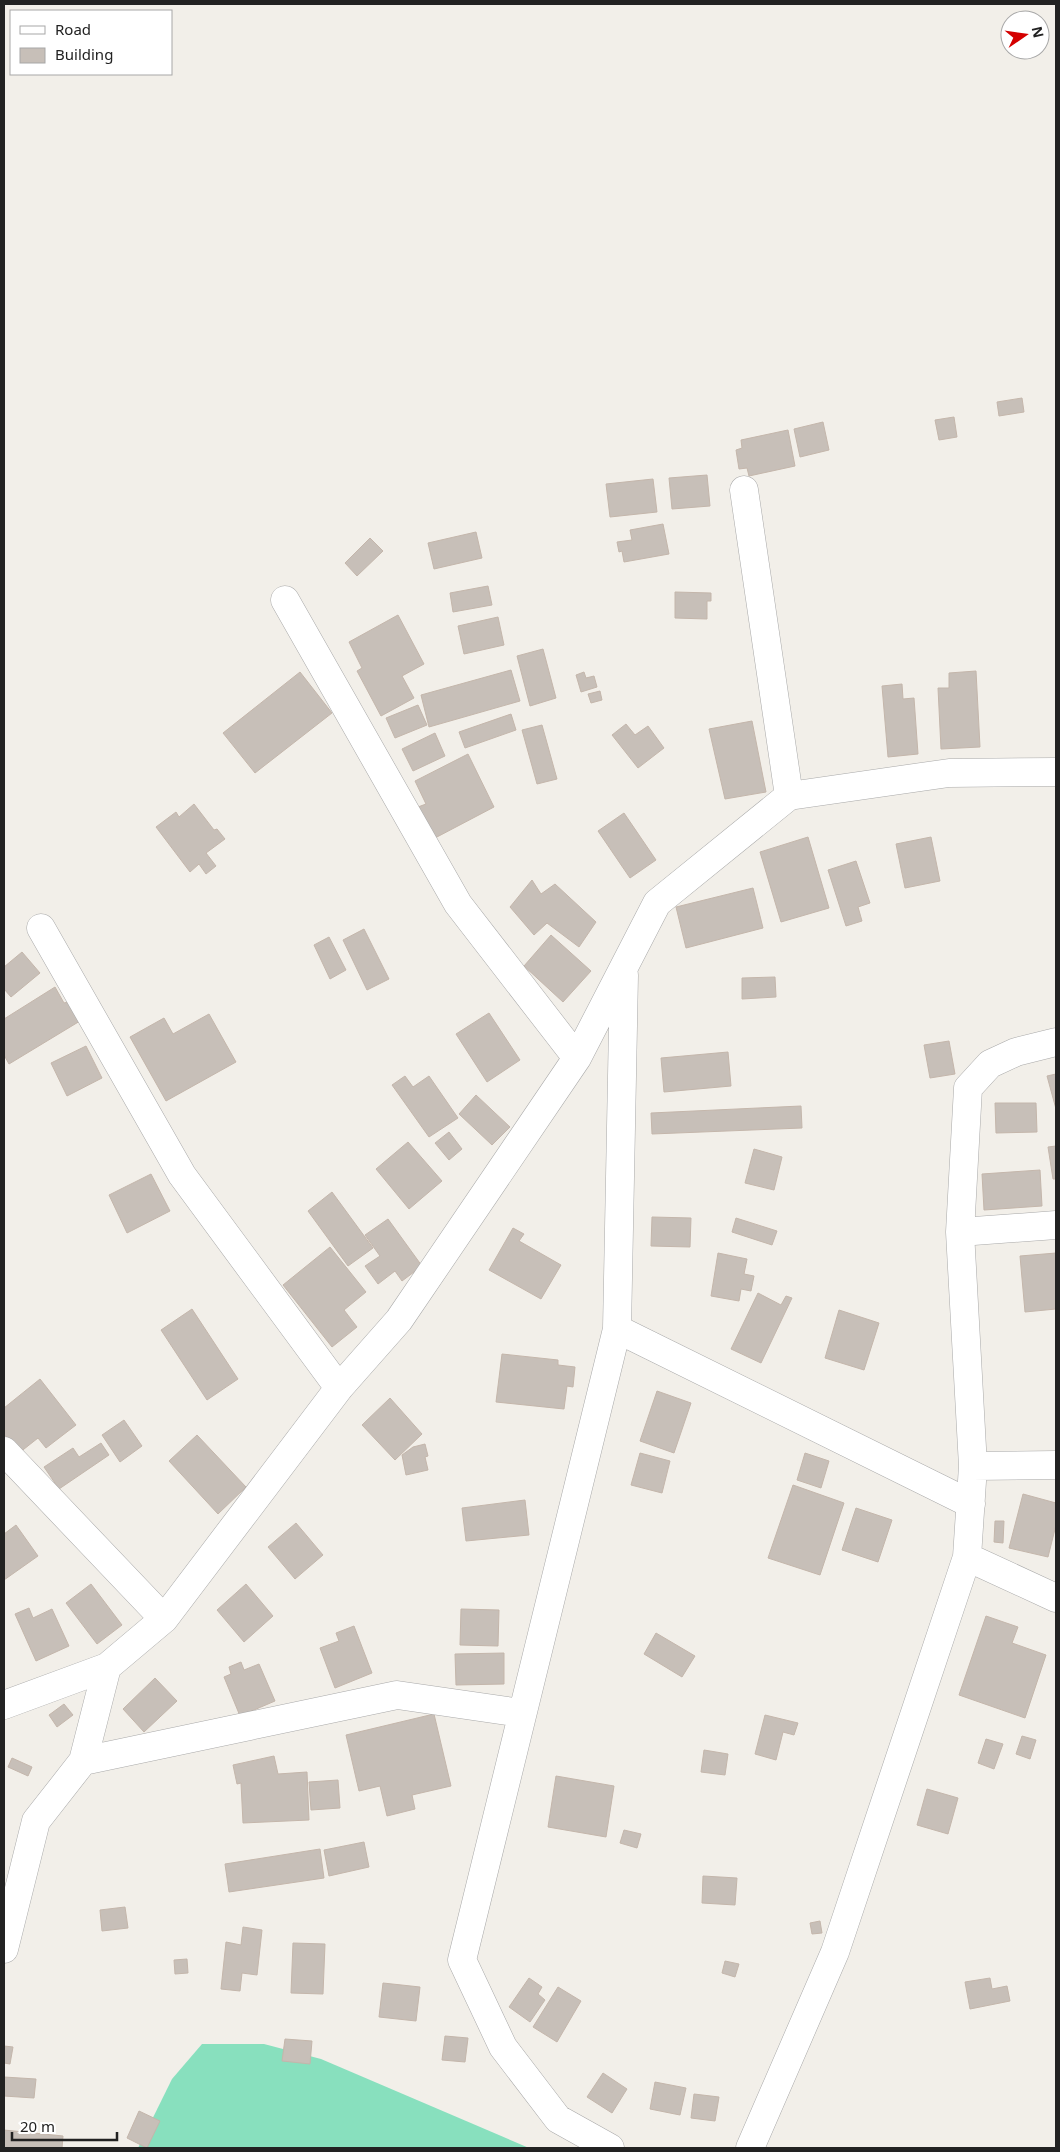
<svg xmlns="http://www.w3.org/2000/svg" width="1060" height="2152" font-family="'Noto Sans',sans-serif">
	<rect width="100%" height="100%" fill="#f2efe9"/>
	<path fill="#88e0be" d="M 202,2044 L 264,2044 L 321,2059 L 529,2148 L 138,2148 L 172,2079 Z"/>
	<path fill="#c7bfb8" stroke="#c4b6ab" d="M 1022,398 L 1024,412 L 999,416 L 997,402 Z
		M 954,417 L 957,437 L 939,440 L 935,420 Z
		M 823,422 L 829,450 L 800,457 L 794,429 Z
		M 788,430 L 795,466 L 749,476 L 747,468 L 739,469 L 736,450 L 742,448 L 741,440 Z
		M 707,475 L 710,506 L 672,509 L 669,478 Z
		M 653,479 L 657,512 L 610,517 L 606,484 Z
		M 663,524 L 669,554 L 624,562 L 622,551 L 619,552 L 617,542 L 632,540 L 630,530 Z
		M 476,532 L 482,558 L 434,569 L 428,543 Z
		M 370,538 L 383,551 L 357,576 L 345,563 Z
		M 488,586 L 492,605 L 453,612 L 450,593 Z
		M 675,592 L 711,593 L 711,601 L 707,601 L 707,619 L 675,618 Z
		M 398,615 L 424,664 L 402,676 L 414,698 L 381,716 L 357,671 L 362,668 L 349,642 Z
		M 498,617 L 504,645 L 464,654 L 458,626 Z
		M 543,649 L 556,698 L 530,706 L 517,656 Z
		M 511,670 L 520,701 L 429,727 L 421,695 Z
		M 976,671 L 980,747 L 941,749 L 938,688 L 949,688 L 949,673 Z
		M 300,672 L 332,713 L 255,773 L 223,733 Z
		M 584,672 L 586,678 L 594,676 L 597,687 L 581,692 L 576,675 Z
		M 902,684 L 903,699 L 914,698 L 918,754 L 888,757 L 882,686 Z
		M 600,691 L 602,700 L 591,703 L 588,694 Z
		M 418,705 L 427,725 L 395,738 L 386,718 Z
		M 511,714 L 516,730 L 465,748 L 459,732 Z
		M 752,721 L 766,792 L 725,799 L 709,729 Z
		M 626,724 L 635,735 L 648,726 L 664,748 L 638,768 L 612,735 Z
		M 542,725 L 557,779 L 537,784 L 522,730 Z
		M 435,733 L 445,756 L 413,771 L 402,749 Z
		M 468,754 L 494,807 L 435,838 L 418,807 L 426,804 L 415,781 Z
		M 194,804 L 214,830 L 217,829 L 225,839 L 206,853 L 216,866 L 206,874 L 199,864 L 190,872 L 156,827 L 176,812 L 179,817 Z
		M 624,813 L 656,860 L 630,878 L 598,831 Z
		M 808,837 L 829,908 L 781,922 L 760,852 Z
		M 931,837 L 940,881 L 905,888 L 896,844 Z
		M 856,861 L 870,903 L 858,907 L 862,921 L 846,926 L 828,870 Z
		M 532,880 L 541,894 L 555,884 L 596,922 L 579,947 L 547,923 L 534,935 L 510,907 Z
		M 753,888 L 763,928 L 686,948 L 676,907 Z
		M 364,929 L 389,979 L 367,990 L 343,940 Z
		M 551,935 L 591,971 L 563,1002 L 524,966 Z
		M 329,937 L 346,970 L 330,979 L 314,945 Z
		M 22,952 L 40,973 L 11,997 L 4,989 L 4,967 Z
		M 775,977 L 776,997 L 742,999 L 742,978 Z
		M 55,987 L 64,1003 L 68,1002 L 80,1021 L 9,1064 L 4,1055 L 4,1019 Z
		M 489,1013 L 520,1060 L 487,1082 L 456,1034 Z
		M 209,1014 L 236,1062 L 166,1101 L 130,1037 L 164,1018 L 173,1034 Z
		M 949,1041 L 955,1074 L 930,1078 L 924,1045 Z
		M 86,1046 L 102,1078 L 67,1096 L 51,1063 Z
		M 728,1052 L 731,1086 L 664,1092 L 661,1058 Z
		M 1056,1074 L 1056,1109 L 1047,1076 Z
		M 405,1076 L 413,1087 L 429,1076 L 458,1118 L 429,1137 L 392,1085 Z
		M 476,1095 L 510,1127 L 492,1145 L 459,1114 Z
		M 995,1103 L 1036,1103 L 1037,1132 L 996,1133 Z
		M 801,1106 L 802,1128 L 652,1134 L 651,1113 Z
		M 449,1132 L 462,1149 L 449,1160 L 435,1143 Z
		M 408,1142 L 442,1181 L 409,1209 L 376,1169 Z
		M 1056,1146 L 1056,1179 L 1053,1179 L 1048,1147 Z
		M 754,1149 L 782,1157 L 774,1190 L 745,1183 Z
		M 1040,1170 L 1042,1206 L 984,1210 L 982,1174 Z
		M 151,1174 L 170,1211 L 127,1233 L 109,1195 Z
		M 332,1192 L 373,1248 L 348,1266 L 308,1211 Z
		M 652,1217 L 691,1218 L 690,1247 L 651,1246 Z
		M 736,1218 L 777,1231 L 772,1245 L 732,1232 Z
		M 388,1219 L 422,1266 L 402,1281 L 395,1271 L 378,1284 L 365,1266 L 380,1256 L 365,1235 Z
		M 513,1228 L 524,1234 L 519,1241 L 561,1265 L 541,1299 L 489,1270 Z
		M 330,1247 L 366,1292 L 344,1310 L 357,1327 L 332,1347 L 283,1285 Z
		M 718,1253 L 747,1259 L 744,1274 L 754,1276 L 751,1291 L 741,1289 L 739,1301 L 711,1296 Z
		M 1056,1253 L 1056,1309 L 1025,1312 L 1020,1256 Z
		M 758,1293 L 781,1305 L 786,1296 L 792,1298 L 761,1363 L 731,1349 Z
		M 192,1309 L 238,1379 L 207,1400 L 161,1330 Z
		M 839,1310 L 879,1323 L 864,1370 L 825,1358 Z
		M 502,1354 L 558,1360 L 558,1365 L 575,1367 L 573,1387 L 567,1386 L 564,1409 L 496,1402 Z
		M 40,1379 L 76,1425 L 46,1448 L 38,1438 L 19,1453 L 4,1434 L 4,1408 Z
		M 657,1391 L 691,1403 L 674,1453 L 640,1441 Z
		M 390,1398 L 422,1434 L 395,1460 L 362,1425 Z
		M 124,1420 L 142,1446 L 120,1462 L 102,1435 Z
		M 197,1435 L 246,1487 L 218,1514 L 169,1461 Z
		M 101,1443 L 109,1455 L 59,1489 L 44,1467 L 73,1448 L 79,1457 Z
		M 425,1444 L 428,1456 L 425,1457 L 428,1470 L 406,1475 L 402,1455 L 413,1447 Z
		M 640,1453 L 670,1461 L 662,1493 L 631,1485 Z
		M 805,1453 L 829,1461 L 821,1488 L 797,1480 Z
		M 793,1485 L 844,1503 L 820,1575 L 768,1558 Z
		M 1023,1494 L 1056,1503 L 1056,1525 L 1048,1557 L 1009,1548 Z
		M 525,1500 L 529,1535 L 466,1541 L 462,1508 Z
		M 856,1508 L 892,1520 L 878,1562 L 842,1550 Z
		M 995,1521 L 1004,1521 L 1003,1543 L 994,1542 Z
		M 296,1523 L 323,1555 L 295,1579 L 268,1547 Z
		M 16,1525 L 38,1556 L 4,1580 L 4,1534 Z
		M 91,1584 L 122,1625 L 97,1644 L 66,1603 Z
		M 246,1584 L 273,1616 L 244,1642 L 217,1610 Z
		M 29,1608 L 33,1618 L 52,1609 L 69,1646 L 36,1661 L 15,1614 Z
		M 461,1609 L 499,1610 L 498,1646 L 460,1645 Z
		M 986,1616 L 1018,1627 L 1012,1643 L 1046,1655 L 1025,1718 L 959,1695 Z
		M 354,1626 L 372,1673 L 335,1688 L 320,1648 L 339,1641 L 336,1633 Z
		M 656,1633 L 695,1656 L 682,1677 L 644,1654 Z
		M 504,1653 L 504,1684 L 456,1685 L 455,1654 Z
		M 241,1662 L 244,1670 L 259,1664 L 275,1701 L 240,1716 L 224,1677 L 231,1674 L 229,1667 Z
		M 155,1678 L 177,1701 L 144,1732 L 123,1709 Z
		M 64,1704 L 73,1715 L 57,1727 L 49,1715 Z
		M 434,1714 L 451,1786 L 412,1795 L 415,1809 L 387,1816 L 380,1786 L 359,1791 L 346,1735 Z
		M 765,1715 L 798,1723 L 794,1735 L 783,1732 L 776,1760 L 755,1754 Z
		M 1022,1736 L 1036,1740 L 1030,1759 L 1016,1754 Z
		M 986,1739 L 1003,1744 L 994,1769 L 978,1763 Z
		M 704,1750 L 728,1754 L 725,1775 L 701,1772 Z
		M 274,1756 L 278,1774 L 307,1772 L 309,1820 L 243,1823 L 241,1783 L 237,1784 L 233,1765 Z
		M 12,1758 L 32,1767 L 28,1776 L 8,1767 Z
		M 556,1776 L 614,1786 L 606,1837 L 548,1827 Z
		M 338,1780 L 340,1808 L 311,1810 L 309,1782 Z
		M 927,1789 L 958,1798 L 948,1834 L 917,1825 Z
		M 624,1830 L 641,1834 L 637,1848 L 620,1843 Z
		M 364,1842 L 369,1867 L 329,1876 L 324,1850 Z
		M 320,1849 L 324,1878 L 229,1892 L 225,1864 Z
		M 703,1876 L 737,1878 L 735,1905 L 702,1903 Z
		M 125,1907 L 128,1928 L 102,1931 L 100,1910 Z
		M 820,1921 L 822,1933 L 812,1934 L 810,1923 Z
		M 243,1927 L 262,1930 L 257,1975 L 242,1973 L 240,1991 L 221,1989 L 226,1942 L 241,1945 Z
		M 293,1943 L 325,1944 L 323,1994 L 291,1993 Z
		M 187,1959 L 188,1973 L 175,1974 L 174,1960 Z
		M 725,1961 L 739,1964 L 735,1977 L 722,1973 Z
		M 529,1978 L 542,1987 L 538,1994 L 545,2000 L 530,2022 L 509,2007 Z
		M 990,1978 L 992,1989 L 1007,1986 L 1010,2001 L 970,2009 L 965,1982 Z
		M 383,1983 L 420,1987 L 416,2021 L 379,2017 Z
		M 558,1987 L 581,2001 L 557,2042 L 533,2027 Z
		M 445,2036 L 468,2038 L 465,2062 L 442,2060 Z
		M 285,2039 L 312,2041 L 310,2064 L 282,2061 Z
		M 4,2046 L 13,2047 L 10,2064 L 4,2063 Z
		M 603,2073 L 627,2089 L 612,2113 L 587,2097 Z
		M 4,2077 L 36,2079 L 34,2098 L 4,2096 Z
		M 655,2082 L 686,2088 L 680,2115 L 650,2109 Z
		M 694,2094 L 719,2097 L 715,2121 L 691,2118 Z
		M 139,2111 L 160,2121 L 147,2148 L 127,2138 Z
		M 4,2130 L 63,2136 L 62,2148 L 4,2148 Z"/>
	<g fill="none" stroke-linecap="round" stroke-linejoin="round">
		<defs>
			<path id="minor" d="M 744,490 L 789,796
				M 285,600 L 458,904 L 577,1058
				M 41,928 L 182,1175 L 339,1388
				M 960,1232 L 1056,1225
				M 617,1329 L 971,1504
				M 4,1451 L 164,1619
				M 973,1466 L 1056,1465
				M 967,1557 L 1056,1598
				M 4,1705 L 107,1667 L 164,1619 L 339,1388 L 399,1320 L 577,1058 L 657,903 L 789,796 L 949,773 L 1056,772
				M 83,1761 L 397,1695 L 521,1713
				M 4,1949 L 36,1821 L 83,1761 L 107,1667
				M 610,2148 L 558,2119 L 503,2047 L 462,1960 L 617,1329 L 624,975
				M 750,2148 L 835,1952 L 967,1557 L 973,1466 L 960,1232 L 968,1088 L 990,1064 L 1016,1052 L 1056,1042"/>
		</defs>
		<use href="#minor" stroke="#a9a9a9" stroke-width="29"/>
		<use href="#minor" stroke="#fff" stroke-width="28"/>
	</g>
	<rect width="1060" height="2152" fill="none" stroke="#222222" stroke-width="10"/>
	<rect x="10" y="10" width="162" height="65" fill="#ffffff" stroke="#a7a7a7"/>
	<rect x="20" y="26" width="25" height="8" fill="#ffffff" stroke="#a7a7a7"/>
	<text x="55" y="35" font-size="15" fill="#222222">Road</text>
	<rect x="20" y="48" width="25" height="15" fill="#c7bfb8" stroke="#a7a7a7"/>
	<text x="55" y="60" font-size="15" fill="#222222">Building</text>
	<g transform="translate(1025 35) rotate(77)"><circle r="24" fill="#ffffff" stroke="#a7a7a7"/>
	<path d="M0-4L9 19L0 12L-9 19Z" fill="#d40000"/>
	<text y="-8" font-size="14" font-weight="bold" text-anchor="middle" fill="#222222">N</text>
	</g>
	<path d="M12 2132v8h105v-8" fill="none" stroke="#222222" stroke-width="2.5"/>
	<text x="20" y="2132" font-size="15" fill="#222222" stroke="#ffffff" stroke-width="4" paint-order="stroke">20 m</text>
</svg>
